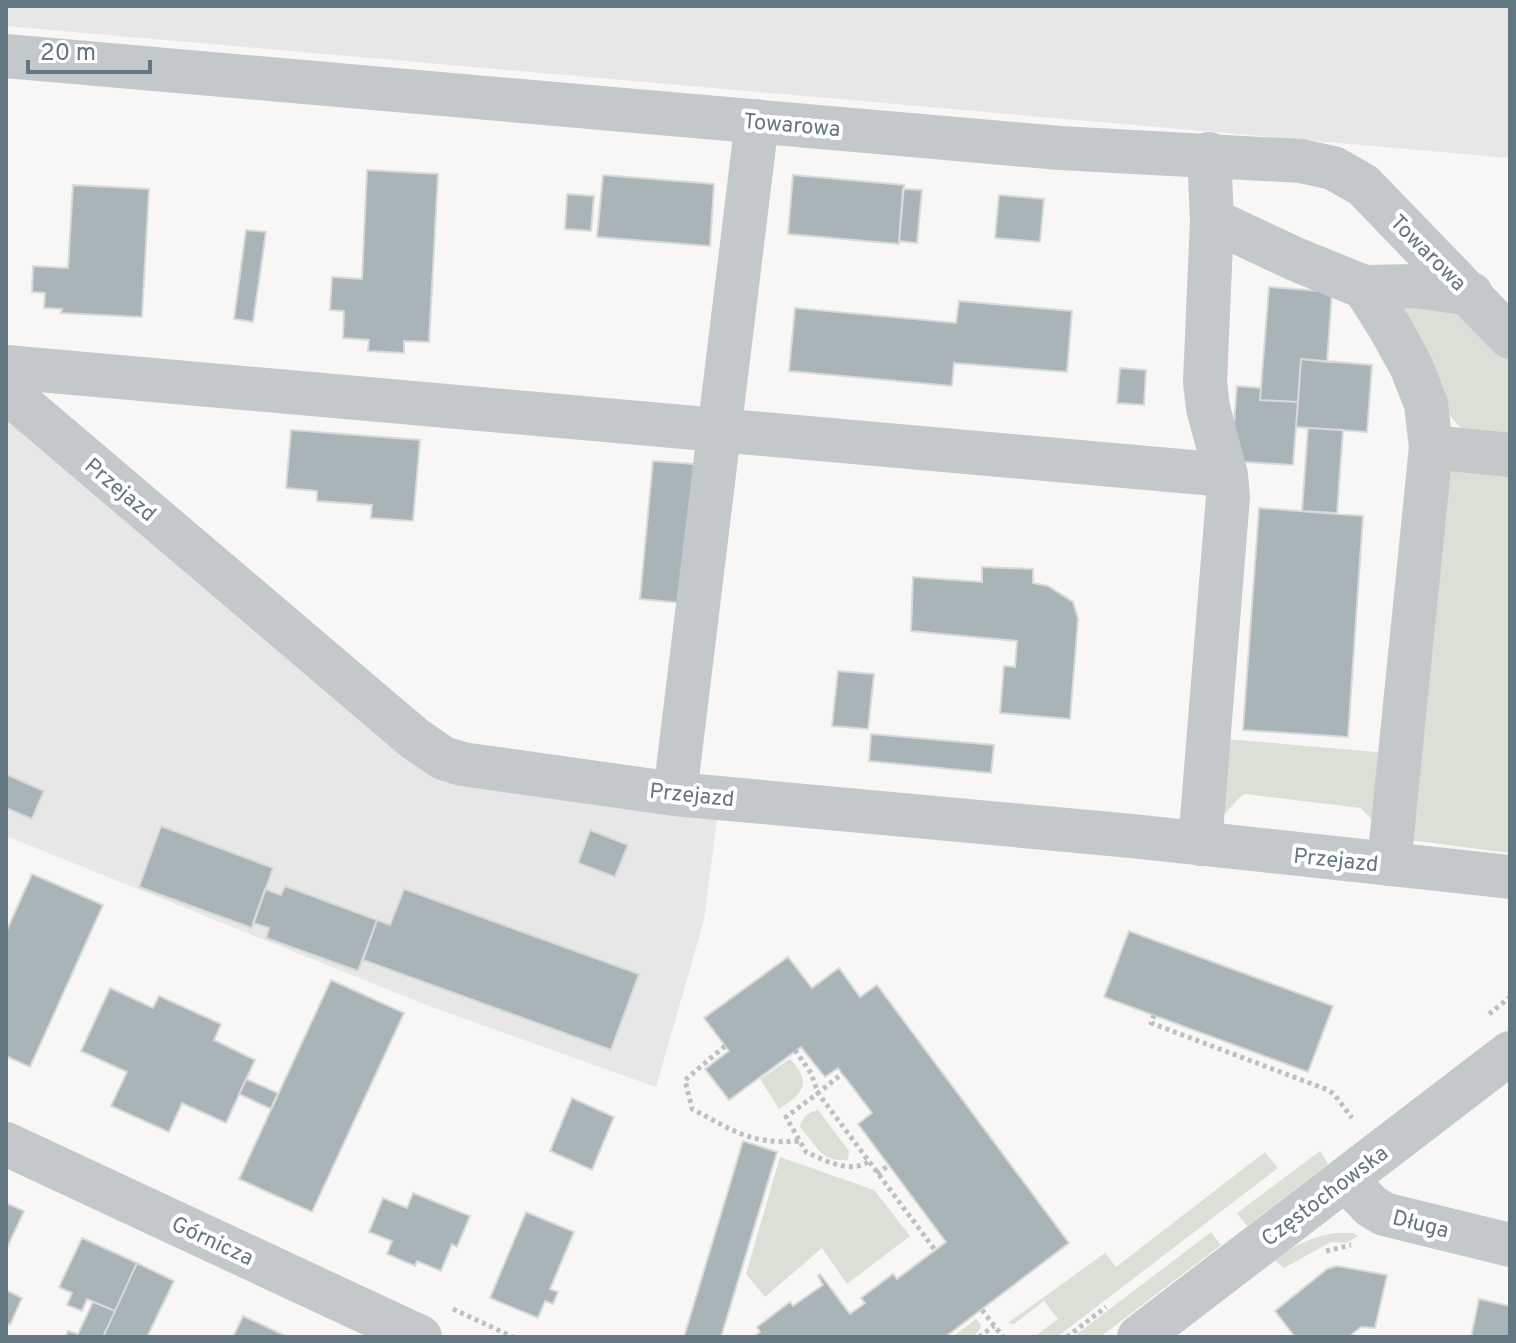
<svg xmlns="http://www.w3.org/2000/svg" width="1516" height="1343" font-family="Overpass,sans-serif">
	<rect width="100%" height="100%" fill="#f8f7f5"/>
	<path fill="#e6e7e6" d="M 6,6 L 1510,6 L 1510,158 L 6,26 Z
		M 6,411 L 408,750 L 718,812 L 704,920 L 656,1087 L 429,1006 L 6,836 Z"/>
	<path fill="#dae0d6" d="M 1405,297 L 1464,306 L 1510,356 L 1510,437 L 1465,433 L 1446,411 L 1397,316 Z
		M 1510,464 L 1510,853 L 1409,840 L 1442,467 Z
		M 1227,739 L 1388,753 L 1374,822 L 1361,808 L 1246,794 L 1241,796 L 1222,817 Z
		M 790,1059 C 813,1084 803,1093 779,1109 L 760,1079 Z
		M 818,1110 L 849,1151 L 848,1160 C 820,1163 816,1144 800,1127 C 801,1118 810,1111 818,1110 Z
		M 1320,1151 L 1328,1164 L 1247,1226 L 1237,1213 Z
		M 1265,1152 L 1278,1168 L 1057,1337 L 1034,1337 L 1058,1319 L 1044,1301 L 1014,1324 L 1008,1323 L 1105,1253 L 1116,1267 Z
		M 780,1157 L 874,1190 L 910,1236 L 847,1284 L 822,1248 L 765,1297 L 746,1274 Z
		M 1211,1232 L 1221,1245 L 1100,1337 L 1073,1337 Z
		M 1335,1233 L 1353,1233 L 1358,1236 L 1346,1243 L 1331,1242 L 1284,1268 L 1274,1260 C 1293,1246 1311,1237 1335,1233 Z
		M 976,1319 L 981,1325 C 978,1340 964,1337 952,1337 Z"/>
	<path fill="#a9b4b8" stroke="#d9d9d7" stroke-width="2" d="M 367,170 L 438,174 L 429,342 L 404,341 L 404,353 L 368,351 L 369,340 L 343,338 L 344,311 L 330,310 L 332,277 L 362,279 Z
		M 603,175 L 714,184 L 710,246 L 597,237 Z
		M 793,175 L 904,185 L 899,244 L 788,234 Z
		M 73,185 L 149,189 L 142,317 L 61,313 L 62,309 L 44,308 L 45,293 L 32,292 L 33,266 L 68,268 Z
		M 903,189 L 922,190 L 917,243 L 899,241 Z
		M 567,194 L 594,196 L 591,231 L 565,229 Z
		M 999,195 L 1044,199 L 1040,242 L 995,238 Z
		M 246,230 L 266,232 L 253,322 L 234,319 Z
		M 1269,287 L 1332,292 L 1327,362 L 1301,359 L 1298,402 L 1260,400 Z
		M 959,301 L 1072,311 L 1067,372 L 954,363 L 952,386 L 789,371 L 795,308 L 956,323 Z
		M 1301,359 L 1372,365 L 1367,432 L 1296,427 Z
		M 1120,368 L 1146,370 L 1144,405 L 1117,403 Z
		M 1237,386 L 1261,388 L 1260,400 L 1298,402 L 1293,465 L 1231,461 Z
		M 1308,428 L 1343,430 L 1337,513 L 1302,511 Z
		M 291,430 L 420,440 L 413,521 L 371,518 L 372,505 L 317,501 L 317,491 L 286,488 Z
		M 653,461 L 694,464 L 682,603 L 640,599 Z
		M 1259,508 L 1363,516 L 1348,737 L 1243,730 Z
		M 982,567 L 1033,569 L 1033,583 L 1048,586 L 1073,602 L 1078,619 L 1070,719 L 1000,713 L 1004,666 L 1015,667 L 1017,641 L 911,631 L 913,577 L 982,582 Z
		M 838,671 L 874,674 L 868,729 L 832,726 Z
		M 871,734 L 994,745 L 991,773 L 869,761 Z
		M 6,774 L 44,791 L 32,819 L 6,808 Z
		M 161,826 L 273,868 L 252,928 L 139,887 Z
		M 590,830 L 628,845 L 615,877 L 578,863 Z
		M 32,874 L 103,905 L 30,1067 L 6,1056 L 6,932 Z
		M 285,886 L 377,920 L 358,971 L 266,938 L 269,928 L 253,923 L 265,889 L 281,895 Z
		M 404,889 L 639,974 L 611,1050 L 363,960 L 377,920 L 390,925 Z
		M 1129,931 L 1333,1006 L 1308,1072 L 1104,997 Z
		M 788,957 L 812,988 L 839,968 L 860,997 L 877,985 L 1069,1243 L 945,1337 L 753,1337 L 760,1332 L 757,1327 L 790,1302 L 793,1306 L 823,1285 L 818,1276 L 820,1274 L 850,1314 L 865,1303 L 861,1298 L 893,1274 L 897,1279 L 946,1242 L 858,1124 L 872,1113 L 838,1068 L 825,1077 L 801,1047 L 729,1100 L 705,1069 L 729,1051 L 704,1018 Z
		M 331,980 L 404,1013 L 312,1212 L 239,1179 Z
		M 110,988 L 153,1008 L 159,996 L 221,1024 L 214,1040 L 255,1060 L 226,1123 L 182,1103 L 169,1132 L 111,1106 L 127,1072 L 81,1051 Z
		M 246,1079 L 278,1093 L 271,1109 L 239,1094 Z
		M 572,1098 L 614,1117 L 592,1170 L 550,1151 Z
		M 743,1141 L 777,1152 L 721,1337 L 684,1337 Z
		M 413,1193 L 470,1216 L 457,1247 L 452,1244 L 441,1271 L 417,1261 L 415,1266 L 387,1254 L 392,1241 L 369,1232 L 383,1198 L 407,1208 Z
		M 6,1203 L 24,1211 L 6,1250 Z
		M 526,1212 L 574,1232 L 550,1289 L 558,1292 L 553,1304 L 545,1301 L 538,1318 L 490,1298 Z
		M 82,1238 L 137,1263 L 115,1311 L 87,1299 L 82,1311 L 67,1305 L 72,1293 L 59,1287 Z
		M 137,1263 L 174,1281 L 147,1337 L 103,1337 Z
		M 1337,1266 L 1387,1275 L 1375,1328 L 1361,1327 L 1349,1337 L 1295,1337 L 1275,1311 L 1327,1269 Z
		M 6,1290 L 22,1298 L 10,1325 L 6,1323 Z
		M 1479,1299 L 1510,1306 L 1510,1337 L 1471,1337 Z
		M 93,1302 L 115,1311 L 103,1337 L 65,1337 L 68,1331 L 78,1334 Z
		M 243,1316 L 288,1337 L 233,1337 Z"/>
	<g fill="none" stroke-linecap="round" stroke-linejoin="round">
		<path stroke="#bdc0c2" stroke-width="5" stroke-dasharray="4 4" stroke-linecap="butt" d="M 1489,1014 L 1510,997
			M 1154,1015 L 1151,1023 L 1328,1090 L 1334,1094 L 1352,1118
			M 725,1046 L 685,1080 L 692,1109 C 733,1130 750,1145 799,1141
			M 795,1050 L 811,1073 L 818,1093 L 843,1073
			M 868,1162 C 849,1174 824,1160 806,1152 L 786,1117 L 818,1093 L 935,1250
			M 877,1174 L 889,1165
			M 1326,1251 L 1351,1245
			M 453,1309 L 513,1337
			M 982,1310 L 1003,1337
			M 979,1337 L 994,1326
			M 1067,1337 L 1106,1307"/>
		<path stroke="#c3c8cb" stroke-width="44" d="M 6,56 L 1060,148 L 1301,161 L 1333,168 L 1363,185 L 1510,337
			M 1209,154 L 1212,220 L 1295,259 L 1364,287 L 1390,328 L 1411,366 L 1426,404 L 1431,447 L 1389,864
			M 1364,287 L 1416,286 L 1471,294
			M 6,367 L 1226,475
			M 6,391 L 414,738 L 443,758 L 462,764 L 675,794 L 1132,836 L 1510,877
			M 1431,447 L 1510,455
			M 675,794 L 757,121
			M 1200,844 L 1228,497 L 1226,475 L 1208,408 L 1205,382 L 1212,220
			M 6,1144 L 420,1337
			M 1345,1179 L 1371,1206 L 1384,1214 L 1510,1245
			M 1139,1337 L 1510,1053"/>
	</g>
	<g text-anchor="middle" stroke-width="8" stroke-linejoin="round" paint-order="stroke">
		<g font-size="22" fill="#627781" stroke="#fff">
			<text transform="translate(792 124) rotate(5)" y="8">Towarowa</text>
			<text transform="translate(1429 252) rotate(45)" y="8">Towarowa</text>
			<text transform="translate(121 489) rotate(40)" y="8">Przejazd</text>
			<text transform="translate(692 794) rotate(6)" y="8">Przejazd</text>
			<text transform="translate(1336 859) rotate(6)" y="8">Przejazd</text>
			<text transform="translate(1324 1195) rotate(-37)" y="8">Częstochowska</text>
			<text transform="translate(1421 1223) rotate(14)" y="8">Długa</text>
			<text transform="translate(213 1240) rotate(25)" y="8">Górnicza</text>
		</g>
	</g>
	<rect width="1516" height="1343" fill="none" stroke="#627781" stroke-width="16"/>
	<path d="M28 60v12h122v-12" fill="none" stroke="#627781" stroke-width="4"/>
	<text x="40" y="60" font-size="24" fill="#627781" stroke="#ffffff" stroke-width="6" paint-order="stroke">20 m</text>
</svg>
